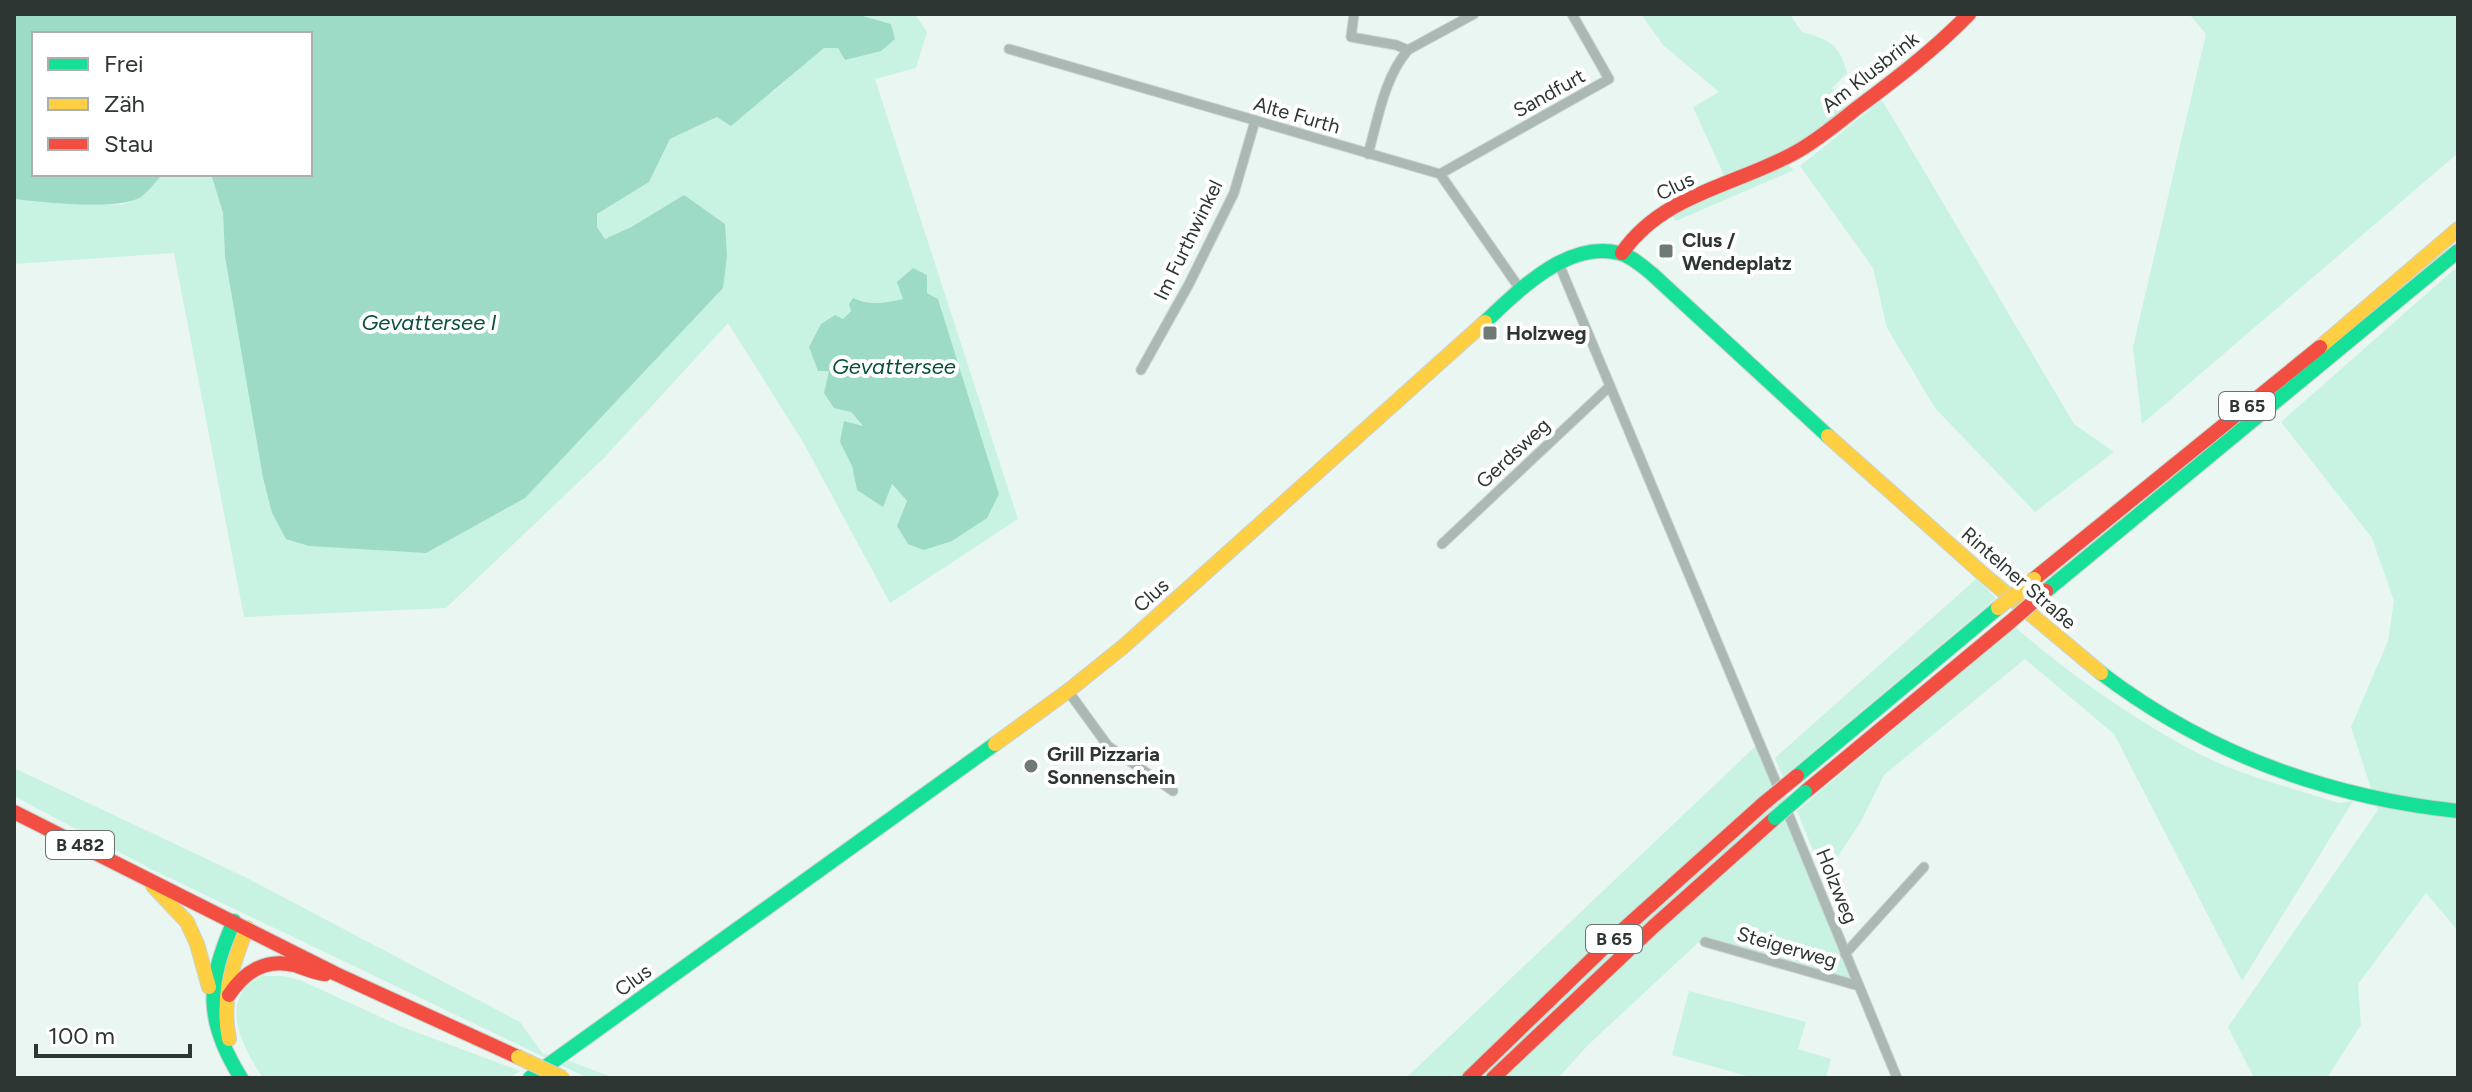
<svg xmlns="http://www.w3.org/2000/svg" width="2472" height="1092" font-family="Figtree,sans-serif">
	<rect width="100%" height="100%" fill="#eaf6f1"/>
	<path fill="#c8f3e3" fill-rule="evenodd" d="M 856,14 L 915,14 L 927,32 L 916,68 L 875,79 L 1018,519 L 890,603 L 803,442 L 728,323 L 604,458 L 446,608 L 244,617 L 174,253 L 14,264 L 14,199 L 121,205 L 140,198 L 163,174 L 211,174 L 223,213 L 225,257 L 263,478 L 272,513 L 633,226 L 605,239 L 597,227 L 597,214 L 649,182 L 670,139 L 774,91 L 824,47 L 838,48 L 845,60 L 854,57 L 891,24 ZM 927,293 L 938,299 L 999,494 L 897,526 L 907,501 L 891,484 L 889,492 L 857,490 L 852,466 L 840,442 L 864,428 L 851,412 L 824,393 L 843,319 L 851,311 L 853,298 C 878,309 902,299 927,293 Z
		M 1641,14 L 1793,14 L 1792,18 L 1802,32 C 1828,39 1840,44 1847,73 L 1832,88 L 1845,107 L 1782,160 L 1794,170 L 1676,221 L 1668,210 L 1727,182 L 1693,107 L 1719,92 L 1663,45 Z
		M 2189,14 L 2458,14 L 2458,153 L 2142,424 L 2133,347 L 2206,34 Z
		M 1882,100 L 2074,424 L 2114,452 L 2035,512 L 1935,408 L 1887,328 L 1873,268 L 1800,166 Z
		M 2458,266 L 2458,931 L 2426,893 L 2358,984 L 2361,1025 L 2327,1078 L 2254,1078 L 2228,1027 L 2378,810 L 2351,727 L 2388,641 L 2394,601 L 2372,538 L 2281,422 Z
		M 1976,579 L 1996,598 L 1783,777 L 1775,758 Z
		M 2015,627 C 2069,674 2147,729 2212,760 C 2248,777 2299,790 2339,803 L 2353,801 L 2242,981 L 2114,734 L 2025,659 L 1884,775 L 1860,823 L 1824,877 L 1797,811 Z
		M 1761,741 L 1794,813 L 1860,985 L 1700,941 L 1588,1045 L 1558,1078 L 1458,1078 L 1455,1075 L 1451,1078 L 1406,1078 Z
		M 14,768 L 245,877 L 520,1022 L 543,1054 L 559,1057 L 614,1078 L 588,1078 L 153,870 L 14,796 Z
		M 262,976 L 283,976 L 300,980 L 400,1026 L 520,1071 L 509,1078 L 263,1078 C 243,1048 215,998 262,976 Z
		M 1689,991 L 1806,1022 L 1798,1049 L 1831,1059 L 1826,1078 L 1754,1078 L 1672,1055 Z"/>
	<path fill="#9ddbc6" d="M 14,14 L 856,14 L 891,24 L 895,39 L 881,51 L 845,60 L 838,48 L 824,48 L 731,126 L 717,117 L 670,139 L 649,182 L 597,214 L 597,227 L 605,239 L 633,226 L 684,195 L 725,224 L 727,256 L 723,288 L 525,498 L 426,553 L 309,546 L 286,539 L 272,513 L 263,478 L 225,257 L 223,213 L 211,174 L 310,174 L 310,34 L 34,34 L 34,174 L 163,174 C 156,181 149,191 141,197 C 120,211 40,202 14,199 Z
		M 913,268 L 927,275 L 927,293 L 938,299 L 999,494 L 987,518 L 952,541 L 924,550 L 908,544 L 897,526 L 907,501 L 892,484 L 883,507 L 857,490 L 852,466 L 840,442 L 844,421 L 863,426 L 851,412 L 834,408 L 824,393 L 829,371 L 818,371 L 809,347 L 821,324 L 835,315 L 843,319 L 851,311 L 849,304 L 853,298 C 871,306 885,303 903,299 L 897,282 Z"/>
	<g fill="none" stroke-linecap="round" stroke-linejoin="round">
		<defs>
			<path id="street" d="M 1354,14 L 1351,37 L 1396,45 L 1408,50
				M 1009,49 L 1440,174 L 1520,289
				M 1368,154 C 1378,119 1384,78 1408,50 L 1474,14
				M 1440,174 L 1609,79 L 1572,14
				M 1559,264 L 1780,792
				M 1141,370 L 1189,284 L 1234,193 L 1255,121
				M 1442,544 L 1609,387
				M 1068,691 L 1108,746 L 1173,791
				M 1785,806 L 1897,1078
				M 1705,942 L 1859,986
				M 1845,954 L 1924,867"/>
			<path id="fast" d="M 1485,322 C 1519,290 1568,240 1619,253 C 1631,256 1641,265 1651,273 L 1828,436
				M 2046,591 L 2458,251
				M 2101,673 C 2206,753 2328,797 2458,811
				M 1797,776 L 1998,608
				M 234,921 C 207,983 204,1019 241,1078
				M 530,1078 L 995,744"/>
			<path id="slow" d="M 2320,347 L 2458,229
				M 1828,436 L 1984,575 L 2101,673
				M 995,744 L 1068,691 L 1124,646 L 1485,322
				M 153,886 L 187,922 L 197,944 L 209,987
				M 229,1039 C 221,999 232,965 247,928"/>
			<path id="jam" d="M 1622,253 C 1663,193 1739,185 1798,151 C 1819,139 1838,123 1857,108 C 1896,79 1935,49 1969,14
				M 2034,579 L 2320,347
				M 1805,792 L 2010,622
				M 14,812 L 336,974 L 518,1057
				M 229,995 C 244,972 266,958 294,965 C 305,968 314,973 325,974
				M 1469,1078 L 1616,936 L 1763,804
				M 1493,1078 L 1653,927 L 1775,818"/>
		</defs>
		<use href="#street" stroke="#c9d3cf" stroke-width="11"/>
		<use href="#fast" stroke="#c9d3cf" stroke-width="16"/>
		<use href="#slow" stroke="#c9d3cf" stroke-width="16"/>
		<use href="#jam" stroke="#c9d3cf" stroke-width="16"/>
		<use href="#street" stroke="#acb8b3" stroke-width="9"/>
		<use href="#fast" stroke="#16e098" stroke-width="14"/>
		<use href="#slow" stroke="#ffcf43" stroke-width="14"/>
		<use href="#jam" stroke="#f24e42" stroke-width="14"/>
		<defs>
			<path id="fast-bridge" d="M 1775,818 L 1805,792"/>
			<path id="slow-bridge" d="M 1998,608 L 2034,579
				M 518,1057 L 563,1078"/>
			<path id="jam-bridge" d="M 2010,622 L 2046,591
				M 1763,804 L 1797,776"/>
		</defs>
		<use href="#fast-bridge" stroke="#c9d3cf" stroke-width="16" stroke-linecap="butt"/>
		<use href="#slow-bridge" stroke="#c9d3cf" stroke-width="16" stroke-linecap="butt"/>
		<use href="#jam-bridge" stroke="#c9d3cf" stroke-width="16" stroke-linecap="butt"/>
		<use href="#fast-bridge" stroke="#16e098" stroke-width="14"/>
		<use href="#slow-bridge" stroke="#ffcf43" stroke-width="14"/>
		<use href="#jam-bridge" stroke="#f24e42" stroke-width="14"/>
	</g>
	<g fill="#6f7975" stroke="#fff" stroke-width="3">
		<rect x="1658" y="243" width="16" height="16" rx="4"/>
		<rect x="1482" y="325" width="16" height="16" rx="4"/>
		<circle cx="1031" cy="766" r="8"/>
	</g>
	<g text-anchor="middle" stroke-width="8" stroke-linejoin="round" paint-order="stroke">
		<g fill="#fff" stroke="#6c7270" stroke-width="2">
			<rect x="2219" y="392" width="56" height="28" rx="6"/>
			<rect x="46" y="831" width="68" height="28" rx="6"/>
			<rect x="1586" y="925" width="56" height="28" rx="6"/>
		</g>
		<g font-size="18" font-weight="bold" fill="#2d3632">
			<text x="2247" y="412">B 65</text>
			<text x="80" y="851">B 482</text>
			<text x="1614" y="945">B 65</text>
		</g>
		<g font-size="20" fill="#2d3632" stroke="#fff">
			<text transform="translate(1870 72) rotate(-38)" y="7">Am Klusbrink</text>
			<text transform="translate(1549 93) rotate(-29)" y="7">Sandfurt</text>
			<text transform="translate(1297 115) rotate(16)" y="7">Alte Furth</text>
			<text transform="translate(1675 186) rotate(-26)" y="7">Clus</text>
			<text transform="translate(1188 240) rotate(-64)" y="7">Im Furthwinkel</text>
			<text transform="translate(1513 453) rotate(-43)" y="7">Gerdsweg</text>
			<text transform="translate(2019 578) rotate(41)" y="7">Rintelner Straße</text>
			<text transform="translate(1151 595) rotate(-42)" y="7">Clus</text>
			<text transform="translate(1837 886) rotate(68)" y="7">Holzweg</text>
			<text transform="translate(1787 947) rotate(16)" y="7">Steigerweg</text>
			<text transform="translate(633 980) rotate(-36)" y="7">Clus</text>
		</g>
		<g font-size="20" font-weight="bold" fill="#2d3632" stroke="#fff" text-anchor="start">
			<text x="1682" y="247">Clus /<tspan x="1682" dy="23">Wendeplatz</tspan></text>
			<text x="1506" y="340">Holzweg</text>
			<text x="1047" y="761">Grill Pizzaria<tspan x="1047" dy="23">Sonnenschein</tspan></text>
		</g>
		<g font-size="22" font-style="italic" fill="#08503e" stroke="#fff">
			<text x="429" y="330">Gevattersee I</text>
			<text x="894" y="374">Gevattersee</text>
		</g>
	</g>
	<rect width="2472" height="1092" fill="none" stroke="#2d3632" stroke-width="32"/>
	<rect x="32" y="32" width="280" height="144" fill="#ffffff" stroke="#abafad" stroke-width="2"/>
	<rect x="48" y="58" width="40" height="12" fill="#16e098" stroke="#abafad" stroke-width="2"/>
	<text x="104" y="72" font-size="24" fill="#2d3632">Frei</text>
	<rect x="48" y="98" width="40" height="12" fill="#ffcf43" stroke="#abafad" stroke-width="2"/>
	<text x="104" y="112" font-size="24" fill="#2d3632">Zäh</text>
	<rect x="48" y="138" width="40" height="12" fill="#f24e42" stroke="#abafad" stroke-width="2"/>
	<text x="104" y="152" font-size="24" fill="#2d3632">Stau</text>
	<path d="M36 1044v12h154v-12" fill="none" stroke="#2d3632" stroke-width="4"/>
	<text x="48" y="1044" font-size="24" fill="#2d3632" stroke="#ffffff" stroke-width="6" paint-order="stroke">100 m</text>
</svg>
